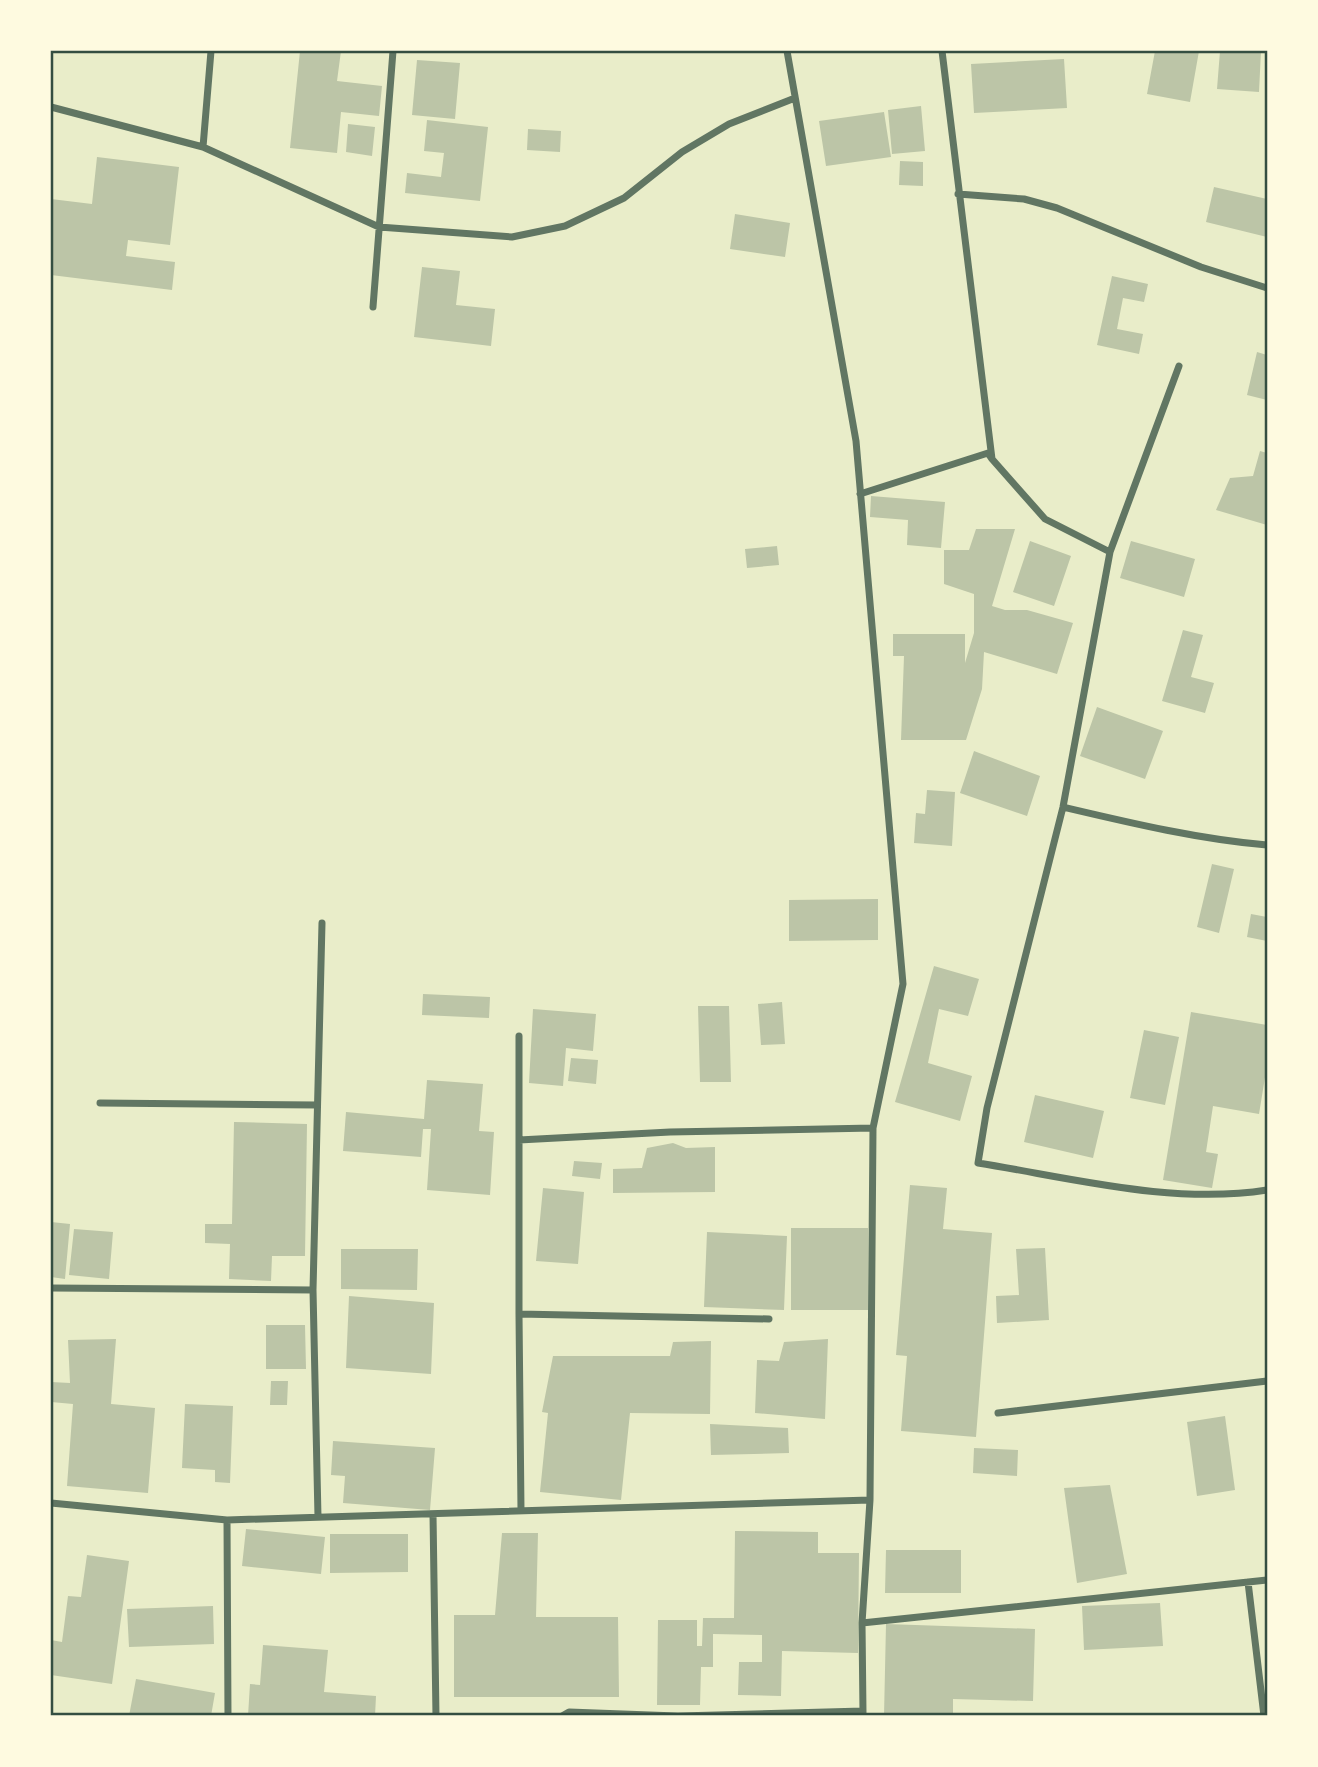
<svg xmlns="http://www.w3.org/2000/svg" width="1318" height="1767" font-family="'Varela Round',sans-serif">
	<rect width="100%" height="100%" fill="#e9edc9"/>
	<path fill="#bcc5a7" d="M 300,51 L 341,51 L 337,81 L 382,86 L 379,116 L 341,112 L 337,153 L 290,148 Z
		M 1155,51 L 1199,51 L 1190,102 L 1147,94 Z
		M 1220,51 L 1261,51 L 1259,92 L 1217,89 Z
		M 1064,59 L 1067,108 L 974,113 L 971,64 Z
		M 417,60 L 460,63 L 455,119 L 412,115 Z
		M 921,106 L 925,151 L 892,154 L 888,110 Z
		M 884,112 L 891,157 L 826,166 L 819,121 Z
		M 427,120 L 488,127 L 480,201 L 405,193 L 407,173 L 441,177 L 444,153 L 424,151 Z
		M 348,124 L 375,127 L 372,156 L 346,152 Z
		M 528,129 L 561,131 L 560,152 L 527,150 Z
		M 97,157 L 179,167 L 170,245 L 128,240 L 126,256 L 175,262 L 172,290 L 51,275 L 51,199 L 92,204 Z
		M 900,161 L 923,162 L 923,186 L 899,185 Z
		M 1214,187 L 1267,199 L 1267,237 L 1206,222 Z
		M 735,214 L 790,223 L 785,257 L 730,249 Z
		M 422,267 L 460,271 L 456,305 L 495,309 L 491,346 L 414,337 Z
		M 1112,276 L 1148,284 L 1144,302 L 1123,298 L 1117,329 L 1143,334 L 1139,354 L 1097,345 Z
		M 1257,352 L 1267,355 L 1267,400 L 1247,395 Z
		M 1260,451 L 1267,453 L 1267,525 L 1216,510 L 1230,478 L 1253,476 Z
		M 871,496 L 945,502 L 941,548 L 907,545 L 908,520 L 870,517 Z
		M 976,529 L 1015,529 L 992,606 L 1005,610 L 1027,610 L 1073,623 L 1057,674 L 984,652 L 982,689 L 966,740 L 901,740 L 904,656 L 893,656 L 893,634 L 965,634 L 965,663 L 974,633 L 974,594 L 944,584 L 944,550 L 969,550 Z
		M 1030,541 L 1071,556 L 1054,606 L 1013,592 Z
		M 1131,541 L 1195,559 L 1184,597 L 1120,578 Z
		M 777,546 L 779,565 L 747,568 L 745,549 Z
		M 1183,630 L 1203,635 L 1191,677 L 1214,683 L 1205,713 L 1162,701 Z
		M 1097,707 L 1163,731 L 1145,779 L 1080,756 Z
		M 974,751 L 1040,776 L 1027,816 L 960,793 Z
		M 927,790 L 955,792 L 952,846 L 914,843 L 916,813 L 925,814 Z
		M 1212,864 L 1234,869 L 1219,933 L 1197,927 Z
		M 878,899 L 878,940 L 789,941 L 789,900 Z
		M 1251,914 L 1267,917 L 1267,941 L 1247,937 Z
		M 934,966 L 979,979 L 968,1016 L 939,1009 L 928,1063 L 972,1076 L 960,1121 L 895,1102 Z
		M 423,994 L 490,997 L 489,1018 L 422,1015 Z
		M 782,1002 L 785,1044 L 761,1045 L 758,1004 Z
		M 698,1006 L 729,1006 L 731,1082 L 700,1082 Z
		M 533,1009 L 596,1014 L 593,1051 L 566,1048 L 563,1086 L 529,1083 Z
		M 1191,1012 L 1267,1025 L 1267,1065 L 1259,1114 L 1213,1106 L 1206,1152 L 1218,1154 L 1212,1188 L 1163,1180 Z
		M 1144,1030 L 1179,1037 L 1165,1105 L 1130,1098 Z
		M 571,1058 L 598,1060 L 596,1084 L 568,1081 Z
		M 427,1080 L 483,1084 L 479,1131 L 494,1132 L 490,1195 L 427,1190 L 431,1129 L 423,1129 L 421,1157 L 343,1151 L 346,1112 L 424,1119 Z
		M 1035,1095 L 1104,1111 L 1093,1158 L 1024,1142 Z
		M 234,1122 L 307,1124 L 305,1256 L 272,1256 L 271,1281 L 229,1279 L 230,1244 L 205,1243 L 205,1224 L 232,1224 Z
		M 673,1143 L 686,1148 L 715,1147 L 715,1192 L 613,1193 L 613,1169 L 642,1168 L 647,1148 Z
		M 574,1161 L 602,1163 L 600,1179 L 572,1176 Z
		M 910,1185 L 947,1188 L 943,1229 L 992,1233 L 976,1437 L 901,1431 L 907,1356 L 896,1355 Z
		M 543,1188 L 584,1192 L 578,1264 L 536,1261 Z
		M 51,1222 L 70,1224 L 65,1279 L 51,1277 Z
		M 791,1228 L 868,1228 L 868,1310 L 791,1310 Z
		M 74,1229 L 113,1232 L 109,1279 L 69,1275 Z
		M 707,1232 L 787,1236 L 784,1310 L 704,1307 Z
		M 1045,1248 L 1049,1320 L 997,1323 L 996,1296 L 1019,1295 L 1016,1249 Z
		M 341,1249 L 418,1249 L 417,1290 L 341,1289 Z
		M 349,1296 L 434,1303 L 431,1374 L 346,1368 Z
		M 266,1325 L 305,1325 L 306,1369 L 266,1369 Z
		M 116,1339 L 111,1404 L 155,1408 L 148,1493 L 67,1486 L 73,1404 L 51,1402 L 51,1382 L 70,1383 L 68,1340 Z
		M 828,1339 L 825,1419 L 755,1413 L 757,1360 L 779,1361 L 784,1342 Z
		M 711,1341 L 710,1414 L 630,1413 L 621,1500 L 540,1492 L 548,1413 L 542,1412 L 553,1356 L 670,1356 L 673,1342 Z
		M 271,1381 L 288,1381 L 287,1405 L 270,1405 Z
		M 185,1404 L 233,1406 L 230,1483 L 215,1482 L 215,1470 L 182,1468 Z
		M 1225,1416 L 1235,1490 L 1197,1496 L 1187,1422 Z
		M 710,1424 L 788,1428 L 789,1453 L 711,1455 Z
		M 333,1441 L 435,1448 L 430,1510 L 343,1503 L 345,1476 L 331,1475 Z
		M 974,1448 L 1018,1450 L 1017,1476 L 973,1473 Z
		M 1110,1485 L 1127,1574 L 1077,1583 L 1064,1488 Z
		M 246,1529 L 325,1537 L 321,1574 L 242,1566 Z
		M 735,1531 L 818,1532 L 818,1553 L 859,1553 L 858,1653 L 782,1651 L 781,1696 L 738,1695 L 739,1662 L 762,1662 L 762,1635 L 713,1634 L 713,1667 L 701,1667 L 700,1705 L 657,1705 L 658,1620 L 697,1620 L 697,1646 L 702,1646 L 703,1618 L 734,1618 Z
		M 502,1533 L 538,1533 L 536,1617 L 618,1617 L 619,1697 L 454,1697 L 454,1615 L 495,1615 Z
		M 330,1534 L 408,1534 L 408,1572 L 330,1573 Z
		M 886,1550 L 961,1550 L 961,1593 L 885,1593 Z
		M 87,1555 L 129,1561 L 112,1684 L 51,1675 L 51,1640 L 62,1642 L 68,1596 L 81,1597 Z
		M 1160,1603 L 1163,1646 L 1084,1650 L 1082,1606 Z
		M 213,1606 L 214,1644 L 129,1647 L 127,1609 Z
		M 886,1624 L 1035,1629 L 1033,1701 L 953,1699 L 953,1716 L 884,1716 Z
		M 263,1645 L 328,1650 L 324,1692 L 376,1696 L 375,1716 L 248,1716 L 250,1684 L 260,1685 Z
		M 136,1679 L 215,1693 L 211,1716 L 129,1716 Z"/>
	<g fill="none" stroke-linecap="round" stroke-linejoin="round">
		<path stroke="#617663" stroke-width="7" d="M 211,51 L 203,147 L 379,227 L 512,237 L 565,226 L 624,198 L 682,152 L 729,124 L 795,98
			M 787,51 L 856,441 L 903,984 L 873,1128 L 870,1500 L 862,1623 L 1267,1580
			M 51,107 L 203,147
			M 958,194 L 1024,199 L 1057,208 L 1201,267 L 1267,288
			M 373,307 L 393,51
			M 992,459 L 1045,519 L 1110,552 L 1063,807 L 987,1108 L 978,1163 C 1072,1178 1173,1205 1267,1190
			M 860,494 L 988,453 L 992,459 L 942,51
			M 1110,552 L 1179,366
			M 1063,807 C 1131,823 1198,839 1267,845
			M 519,1036 L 519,1314
			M 100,1103 L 317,1105
			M 519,1140 L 670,1132 L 873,1128
			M 51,1288 L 313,1290
			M 998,1413 L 1267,1381
			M 51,1503 L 227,1520 L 870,1500
			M 521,1511 L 519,1314 L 769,1319
			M 433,1514 L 436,1716
			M 318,1517 L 313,1290 L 322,923
			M 227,1520 L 228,1716
			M 1248,1582 L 1264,1716
			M 862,1623 L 863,1713
			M 562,1716 L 569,1712 L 677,1716
			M 679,1716 L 863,1711"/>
	</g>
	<rect width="1318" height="1767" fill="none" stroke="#fefae0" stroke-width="105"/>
	<rect x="52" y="52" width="1214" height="1662" fill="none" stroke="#344e41" stroke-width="2.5"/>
</svg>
